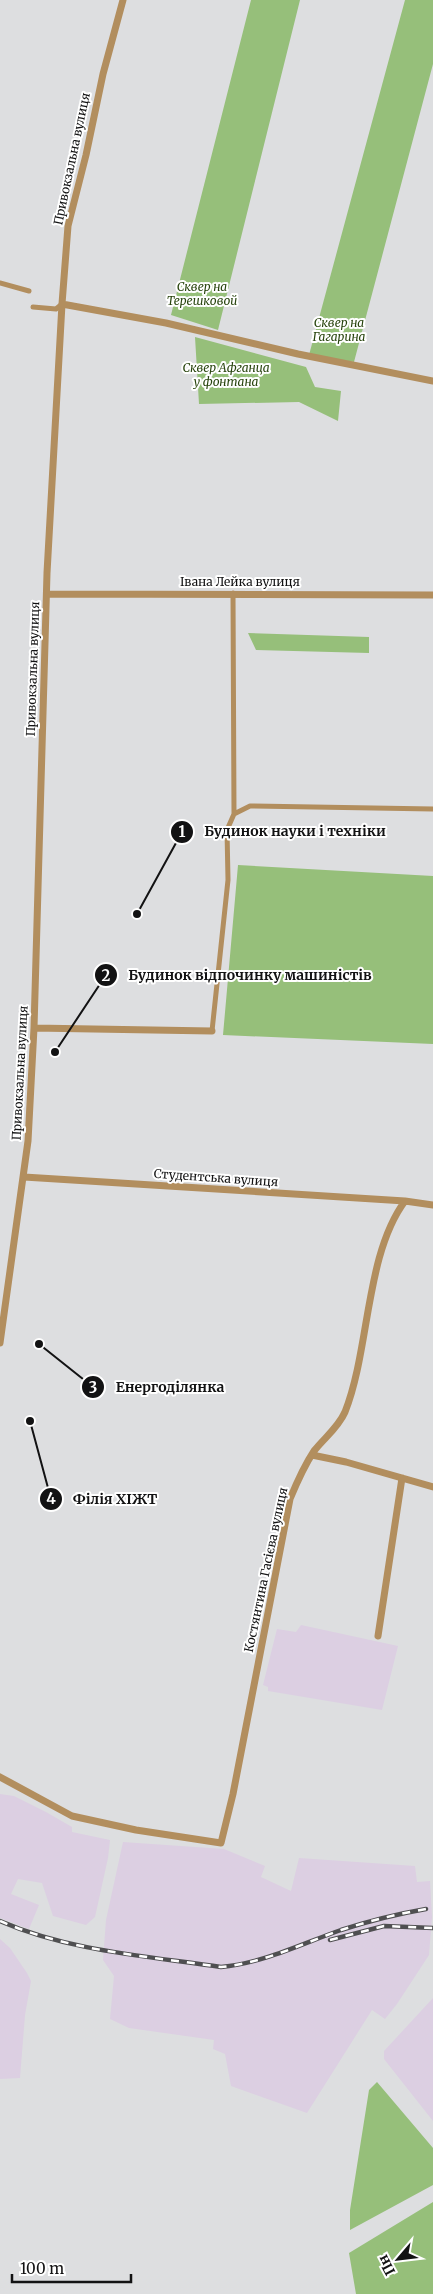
<svg xmlns="http://www.w3.org/2000/svg" width="433" height="2294" font-family="Merriweather,serif">
	<rect width="100%" height="100%" fill="#dddee0"/>
	<path fill="#dccfe2" d="M 301,1625 L 398,1646 L 382,1710 L 268,1691 L 268,1687 L 263,1685 L 277,1629 L 296,1632 Z
		M 0,1794 L 14,1796 L 46,1812 L 72,1827 L 72,1832 L 110,1840 L 108,1858 L 95,1917 L 86,1925 L 53,1916 L 42,1883 L 18,1879 L 11,1894 L 39,1905 L 29,1929 L 0,1918 Z
		M 123,1842 L 224,1849 L 265,1866 L 261,1877 L 291,1891 L 299,1858 L 415,1866 L 417,1882 L 430,1881 L 432,1917 L 429,1955 L 397,2004 L 385,2019 L 372,2010 L 307,2113 L 231,2086 L 225,2054 L 213,2049 L 214,2040 L 129,2028 L 110,2019 L 114,1976 L 103,1960 L 106,1920 Z
		M 0,1939 L 10,1948 L 27,1973 L 31,1981 L 25,2015 L 20,2078 L 0,2079 Z
		M 433,1998 L 433,2121 L 384,2059 L 384,2051 Z"/>
	<path fill="#96bf7a" d="M 251,0 L 300,0 L 218,330 L 171,315 Z
		M 405,0 L 433,0 L 433,64 L 354,362 L 309,355 Z
		M 195,337 L 306,367 L 315,387 L 341,391 L 338,421 L 299,402 L 199,404 Z
		M 248,633 L 369,637 L 369,653 L 256,650 Z
		M 238,865 L 433,876 L 433,1044 L 223,1035 Z
		M 377,2082 L 433,2148 L 433,2185 L 350,2230 L 350,2210 L 369,2090 Z
		M 433,2202 L 433,2294 L 356,2294 L 349,2253 Z"/>
	<g fill="none" stroke-linecap="round" stroke-linejoin="round">
		<path stroke="#b28e5e" stroke-width="5" d="M 0,283 L 29,291
			M 33,307 L 56,309 L 62,304
			M 234,814 L 250,806 L 433,809
			M 212,1031 L 228,880 L 227,830 L 234,814 L 233,593"/>
		<path stroke="#b28e5e" stroke-width="7" d="M 62,304 L 166,323 L 298,354 L 433,381
			M 47,594 L 433,595
			M 34,1028 L 212,1031
			M 24,1177 L 405,1201
			M 0,1343 L 28,1141 L 34,1028 L 47,573 L 62,304 L 68,226 L 86,155 L 103,74 L 123,0
			M 312,1455 L 346,1462 L 433,1487
			M 378,1636 L 402,1478
			M 0,1777 L 72,1816 L 136,1830 L 221,1843 L 233,1794 L 290,1499 C 297,1482 304,1466 314,1451 C 324,1438 338,1428 345,1412 C 370,1349 365,1255 405,1201 L 433,1205"/>
		<defs>
			<path id="rail" d="M 0,1921 C 69,1951 146,1956 221,1967 C 264,1963 301,1944 341,1930 C 369,1921 397,1914 426,1909
				M 330,1940 L 384,1926 L 433,1928"/>
		</defs>
		<use href="#rail" stroke="#4f4f51" stroke-width="4.5"/>
		<use href="#rail" stroke="#fff" stroke-width="2.5" stroke-dasharray="8" stroke-linecap="butt"/>
	</g>
	<g text-anchor="middle" stroke-width="4" stroke-linejoin="round" paint-order="stroke">
		<g font-size="12" fill="#121213" stroke="#fff">
			<text transform="translate(72 159) rotate(-78)" y="4">Привокзальна вулиця</text>
			<text x="240" y="586">Івана Лейка вулиця</text>
			<text transform="translate(33 669) rotate(-88)" y="4">Привокзальна вулиця</text>
			<text transform="translate(20 1073) rotate(-87)" y="4">Привокзальна вулиця</text>
			<text transform="translate(216 1178) rotate(4)" y="4">Студентська вулиця</text>
			<text transform="translate(266 1570) rotate(-78)" y="4">Костянтина Гасієва вулиця</text>
		</g>
		<g font-size="12" font-style="italic" fill="#28440e" stroke="#fff">
			<text x="202" y="291">Сквер на<tspan x="202" dy="14">Терешковой</tspan></text>
			<text x="339" y="327">Сквер на<tspan x="339" dy="14">Гагарина</tspan></text>
			<text x="226" y="372">Сквер Афганца<tspan x="226" dy="14">у фонтана</tspan></text>
		</g>
	</g>
	<path fill="none" stroke="#121213" stroke-width="2" d="M137 914L182 832M55 1052L106 975M39 1344L93 1387M30 1421L51 1499"/>
	<g fill="#121213" stroke="#fff" stroke-width="2">
		<circle cx="137" cy="914" r="5"/>
		<circle cx="55" cy="1052" r="5"/>
		<circle cx="39" cy="1344" r="5"/>
		<circle cx="30" cy="1421" r="5"/>
		<circle cx="182" cy="832" r="12"/>
		<circle cx="106" cy="975" r="12"/>
		<circle cx="93" cy="1387" r="12"/>
		<circle cx="51" cy="1499" r="12"/>
	</g>
	<g font-size="15" text-anchor="middle" font-weight="bold" fill="#fff">
		<text x="182" y="837">1</text>
		<text x="106" y="981">2</text>
		<text x="93" y="1393">3</text>
		<text x="51" y="1504">4</text>
	</g>
	<g font-size="14" text-anchor="middle" font-weight="bold" fill="#121213" stroke="#fff" stroke-width="4" stroke-linejoin="round" paint-order="stroke">
		<text x="295" y="836">Будинок науки і техніки</text>
		<text x="250" y="980">Будинок відпочинку машиністів</text>
		<text x="170" y="1392">Енергоділянка</text>
		<text x="115" y="1504">Філія ХІЖТ</text>
	</g>
	<g transform="translate(398 2259) rotate(242)" stroke="#ffffff" stroke-width="4" paint-order="stroke">
	<path d="M0-4L9 19L0 12L-9 19Z" fill="#121213"/>
	<text y="-8" font-size="14" font-weight="bold" text-anchor="middle" fill="#121213">Пн</text>
	</g>
	<path d="M12 2274v8h119v-8" fill="none" stroke="#121213" stroke-width="2.5"/>
	<text x="20" y="2274" font-size="15" fill="#121213" stroke="#ffffff" stroke-width="4" paint-order="stroke">100 m</text>
</svg>
